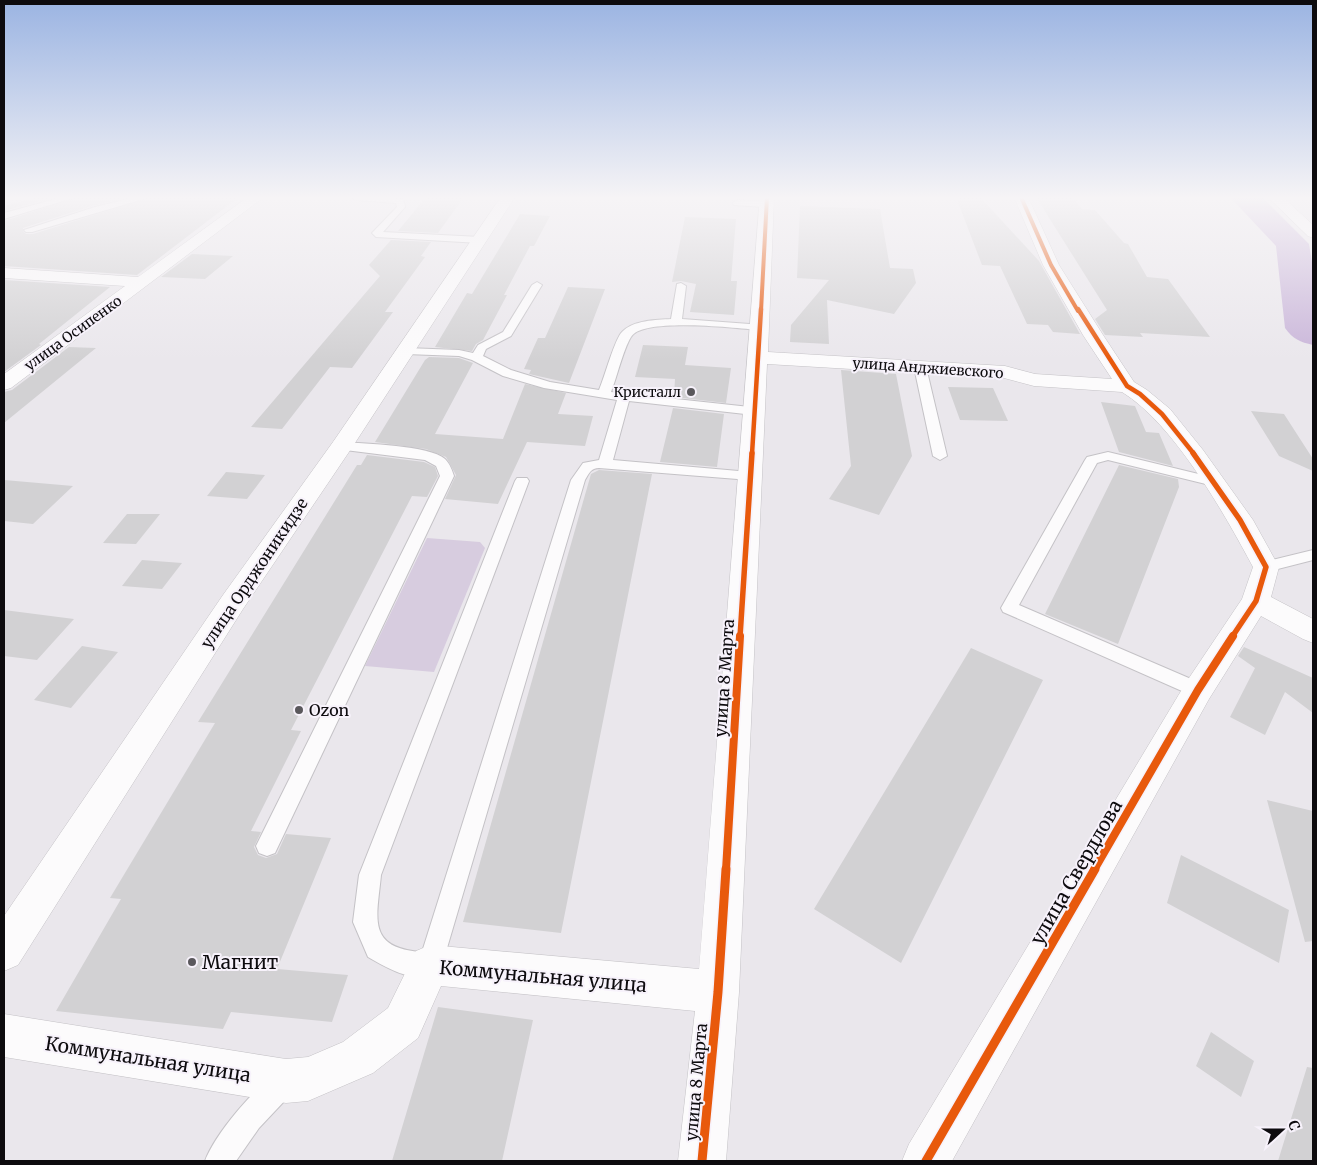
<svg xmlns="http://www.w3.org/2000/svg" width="1317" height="1165" font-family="Merriweather,serif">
	<rect width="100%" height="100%" fill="#eae7ec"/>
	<path fill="#d7ccdf" d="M 427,538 L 480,542 L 485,548 L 434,672 L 365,666 Z"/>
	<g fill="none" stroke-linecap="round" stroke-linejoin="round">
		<path fill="#c9b5d9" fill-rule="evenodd" d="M 1230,197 L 1262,197 L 1309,244 L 1313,268 L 1313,345 C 1300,342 1293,339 1285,328 L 1276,246 Z"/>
	</g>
	<path fill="#d2d1d3" d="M 37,197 L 56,197 L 4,211 L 4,206 Z
		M 78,197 L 129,197 L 95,205 L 23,228 L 23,231 L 26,234 L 33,234 L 152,197 L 239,197 L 137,275 L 4,266 L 4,221 Z
		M 426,197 L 464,197 L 438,233 L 398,231 Z
		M 956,197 L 980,197 L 1039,261 L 1080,334 L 1053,332 L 1048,325 L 1027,324 L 1000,266 L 982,265 Z
		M 1036,197 L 1072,197 L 1082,209 L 1095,210 L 1124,243 L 1128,244 L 1147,277 L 1168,279 L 1210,337 L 1140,333 L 1143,337 L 1105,335 L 1095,319 L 1107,310 Z
		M 800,206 L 880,209 L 890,268 L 913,269 L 916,283 L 894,314 L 827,300 L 829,344 L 790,342 L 791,325 L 829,280 L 797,278 Z
		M 520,214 L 550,216 L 534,246 L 530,246 L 504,295 L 507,295 L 483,340 L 476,344 L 472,351 L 435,347 L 467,293 L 472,294 Z
		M 685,217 L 736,219 L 731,281 L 737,281 L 734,315 L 690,312 L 696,284 L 681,281 L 672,282 Z
		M 391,240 L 431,242 L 421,256 L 425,257 L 385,312 L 393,312 L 352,368 L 330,367 L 282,429 L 251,427 L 380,276 L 369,265 Z
		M 192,254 L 233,256 L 205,279 L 161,277 Z
		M 4,280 L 110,287 L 39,344 L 41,345 L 4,372 Z
		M 568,287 L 605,289 L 569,383 L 529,374 L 531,370 L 524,369 L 538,338 L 545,338 Z
		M 643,345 L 688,347 L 685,365 L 731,368 L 726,403 L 674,397 L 675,379 L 635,377 Z
		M 69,347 L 96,348 L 4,423 L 4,392 L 12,390 Z
		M 429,357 L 459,358 L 473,363 L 435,434 L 503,439 L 525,384 L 566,393 L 558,414 L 593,416 L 585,446 L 527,442 L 498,504 L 445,499 L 456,475 L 446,457 L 426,449 L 375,442 L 425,360 Z
		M 841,370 L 896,374 L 912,456 L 879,515 L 829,499 L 851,466 Z
		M 948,387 L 993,388 L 1008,421 L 960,420 Z
		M 1101,402 L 1135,406 L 1146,432 L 1159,433 L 1173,466 L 1119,452 Z
		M 673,408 L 724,414 L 717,467 L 660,462 Z
		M 1251,411 L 1284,414 L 1313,459 L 1313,471 L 1279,456 Z
		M 367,455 L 424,462 L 435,467 L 438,476 L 427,497 L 412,496 L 291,730 L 301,731 L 251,831 L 261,832 L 254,847 L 258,855 L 266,858 L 277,854 L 286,834 L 331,838 L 277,969 L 348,975 L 332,1022 L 231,1012 L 223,1029 L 56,1011 L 121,899 L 110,898 L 215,723 L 198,722 L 357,465 L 361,465 Z
		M 1119,465 L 1178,479 L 1179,487 L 1118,644 L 1045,614 Z
		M 599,470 L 652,474 L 561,933 L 463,922 L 591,474 Z
		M 226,472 L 265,475 L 247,499 L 207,496 Z
		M 4,480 L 73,486 L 33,524 L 4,521 Z
		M 127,514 L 160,514 L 136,544 L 103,543 Z
		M 142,560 L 182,563 L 162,589 L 122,586 Z
		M 4,610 L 74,619 L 37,660 L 4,656 Z
		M 82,646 L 118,652 L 71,708 L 34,700 Z
		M 1244,647 L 1313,678 L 1313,713 L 1285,692 L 1265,735 L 1230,717 L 1255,668 L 1238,656 Z
		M 971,648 L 1043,680 L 901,963 L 814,909 Z
		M 1267,800 L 1313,811 L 1313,941 L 1305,942 Z
		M 1181,855 L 1289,910 L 1279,963 L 1167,903 Z
		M 438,1007 L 533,1020 L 502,1161 L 392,1161 Z
		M 1211,1032 L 1254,1061 L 1241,1097 L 1196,1066 Z
		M 1307,1067 L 1313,1068 L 1313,1161 L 1278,1161 Z"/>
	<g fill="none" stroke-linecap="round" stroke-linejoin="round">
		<defs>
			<path id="service" d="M 63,197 L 76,197 L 4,219 L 4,213 Z
				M 136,197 L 150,197 L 32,232 L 26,232 L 24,230 L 95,207 Z
				M 351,197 L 403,199 L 405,207 L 383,232 L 480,237 L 485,240 L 480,243 L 376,237 L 372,233 L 397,207 L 396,203 L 355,200 Z
				M 737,200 L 766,201 L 770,204 L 766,207 L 734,205 L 733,203 Z
				M 537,282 L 542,285 L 511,336 L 486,349 L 483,356 L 511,370 L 550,382 L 599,390 C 604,379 615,338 622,332 C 633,320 656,320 671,319 L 677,284 L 681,283 L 686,286 L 682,319 L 763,325 L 765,327 L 759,330 C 736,328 642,317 631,337 C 623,350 617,377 611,392 L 759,408 L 760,411 L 754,415 L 629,401 L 613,460 L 750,472 L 755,473 L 757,476 L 755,479 L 750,480 L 599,468 C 591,468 589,473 585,480 L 442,965 L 438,973 C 413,984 389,969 368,957 L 353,922 L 359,875 L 515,481 L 517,478 L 527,478 L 529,481 L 381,875 C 377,918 366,948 422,952 L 571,480 L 583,463 L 599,460 L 617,400 L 544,388 L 503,376 L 472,360 L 459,356 L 406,354 L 400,351 L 406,348 L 459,350 L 473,353 L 478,345 L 503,332 L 532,285 Z
				M 920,363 L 926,367 L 947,456 L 940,460 L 933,456 L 914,367 Z
				M 342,442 C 365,444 429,445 445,459 C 450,464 452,470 454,476 L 275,853 L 267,856 L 259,853 L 256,846 L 440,476 L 436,466 L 425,460 L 337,449 L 335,446 L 337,443 Z
				M 1108,452 L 1219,479 L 1221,482 L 1219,485 L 1214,486 L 1108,460 L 1097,463 L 1019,605 L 1205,685 L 1207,690 L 1205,695 L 1198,697 L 1191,695 L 1003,612 L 1001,608 L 1085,460 L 1087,457 Z
				M 1313,550 L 1313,560 L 1266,572 L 1260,571 L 1258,567 L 1260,563 Z
				M 282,1072 L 291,1076 L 295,1085 L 291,1094 L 259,1128 L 236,1161 L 205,1161 C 214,1136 257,1082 282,1072 Z"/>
			<path id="minor" d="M 248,197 L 264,197 L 11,388 L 4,390 L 4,374 L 125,286 L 4,278 L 4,268 L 138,277 Z
				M 501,197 L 515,197 L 353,446 L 243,609 L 18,965 L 4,971 L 4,916 L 223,595 L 333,442 Z
				M 760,197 L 774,197 L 768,352 L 1005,366 L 1035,374 L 1112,379 L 1083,335 L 1043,265 L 1014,197 L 1028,197 L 1059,265 L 1103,335 L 1134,382 L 1147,390 L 1170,409 L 1203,450 L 1253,520 L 1279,567 L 1271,597 L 1313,619 L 1313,643 L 1303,639 L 1261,616 L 1209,699 L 952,1161 L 902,1161 L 909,1144 L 1187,681 L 1242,599 L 1253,567 C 1224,513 1174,424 1122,392 L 1034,386 L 1004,378 L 767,364 L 739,992 L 726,1161 L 678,1161 L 695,1011 L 441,986 L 418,1038 L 373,1073 L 308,1101 L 286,1103 L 4,1057 L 4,1014 L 286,1059 L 308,1057 L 343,1042 L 388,1008 L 416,951 L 430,945 L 699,969 Z
				M 1268,197 L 1283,197 L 1313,225 L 1313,238 L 1308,236 Z"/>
		</defs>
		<use href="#service" stroke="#c4c2c6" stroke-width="2"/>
		<use href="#minor" stroke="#c4c2c6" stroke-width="1"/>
		<use href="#service" fill="#fcfbfc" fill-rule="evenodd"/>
		<use href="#minor" fill="#fcfbfc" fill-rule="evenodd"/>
		<defs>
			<path id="cycleway-far4" d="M 1021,197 L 1051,265 L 1078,311
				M 761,311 L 767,197"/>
			<path id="cycleway-far3" d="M 1078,309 L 1127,386 L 1140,394 L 1162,414 L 1194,454
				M 752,454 L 761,309"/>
			<path id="cycleway-far2" d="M 1193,453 L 1240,520 L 1266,567 L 1256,601 L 1232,637
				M 740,637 L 752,453"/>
			<path id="cycleway-far1" d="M 726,870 L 740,636
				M 1094,870 L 1198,690 L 1233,636"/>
			<path id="cycleway" d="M 702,1161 L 718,992 L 726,869
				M 926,1161 L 1095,869"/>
		</defs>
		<use href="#cycleway-far4" stroke="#f7f2fb" stroke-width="5.5"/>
		<use href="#cycleway-far3" stroke="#f7f2fb" stroke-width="7"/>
		<use href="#cycleway-far2" stroke="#f7f2fb" stroke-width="9"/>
		<use href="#cycleway-far1" stroke="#f7f2fb" stroke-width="11"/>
		<use href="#cycleway" stroke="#f7f2fb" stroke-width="12"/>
		<use href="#cycleway-far4" stroke="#e8590c" stroke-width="4"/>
		<use href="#cycleway-far3" stroke="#e8590c" stroke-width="4.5"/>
		<use href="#cycleway-far2" stroke="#e8590c" stroke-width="5.5"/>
		<use href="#cycleway-far1" stroke="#e8590c" stroke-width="8"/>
		<use href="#cycleway" stroke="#e8590c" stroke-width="9"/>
	</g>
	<linearGradient id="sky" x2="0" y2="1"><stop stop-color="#9bb4e2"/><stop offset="0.55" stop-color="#f6f4f6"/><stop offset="1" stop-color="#f6f4f6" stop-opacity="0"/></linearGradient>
	<rect width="1317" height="360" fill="url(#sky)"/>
	<g fill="#5a585c" stroke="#f7f2fb" stroke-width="2">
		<circle cx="691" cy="392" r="5"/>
		<circle cx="299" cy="710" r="5"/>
		<circle cx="192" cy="962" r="5"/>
	</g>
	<g text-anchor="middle" stroke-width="4" stroke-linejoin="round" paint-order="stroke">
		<g font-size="14" fill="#0d0b0e" stroke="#f7f2fb">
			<text transform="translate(73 333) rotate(-36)" y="5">улица Осипенко</text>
			<text transform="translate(928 368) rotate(4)" y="5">улица Анджиевского</text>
		</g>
		<g font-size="14" fill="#0d0b0e" stroke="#f7f2fb" text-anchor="end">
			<text x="681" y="397">Кристалл</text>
		</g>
		<g font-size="16" fill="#0d0b0e" stroke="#f7f2fb">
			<text transform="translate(254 573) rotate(-56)" y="6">улица Орджоникидзе</text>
			<text transform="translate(724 678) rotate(-86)" y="6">улица 8 Марта</text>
			<text transform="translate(696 1082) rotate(-85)" y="6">улица 8 Марта</text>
		</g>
		<g font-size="16" fill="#0d0b0e" stroke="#f7f2fb" text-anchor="start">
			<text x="309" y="716">Ozon</text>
		</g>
		<g font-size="19" fill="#0d0b0e" stroke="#f7f2fb">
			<text transform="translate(1076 872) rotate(-60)" y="7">улица Свердлова</text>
			<text transform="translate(543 976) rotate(5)" y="7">Коммунальная улица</text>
			<text transform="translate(148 1059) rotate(9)" y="7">Коммунальная улица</text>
		</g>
		<g font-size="19" fill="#0d0b0e" stroke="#f7f2fb" text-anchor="start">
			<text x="202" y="969">Магнит</text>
		</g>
	</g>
	<rect width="1317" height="1165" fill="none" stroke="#0d0b0e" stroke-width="10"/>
	<g transform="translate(1282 1130) rotate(69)" stroke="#f7f2fb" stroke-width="4" paint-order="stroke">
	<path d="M0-4L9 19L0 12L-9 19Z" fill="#0d0b0e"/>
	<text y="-8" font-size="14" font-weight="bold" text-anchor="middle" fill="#0d0b0e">С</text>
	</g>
</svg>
